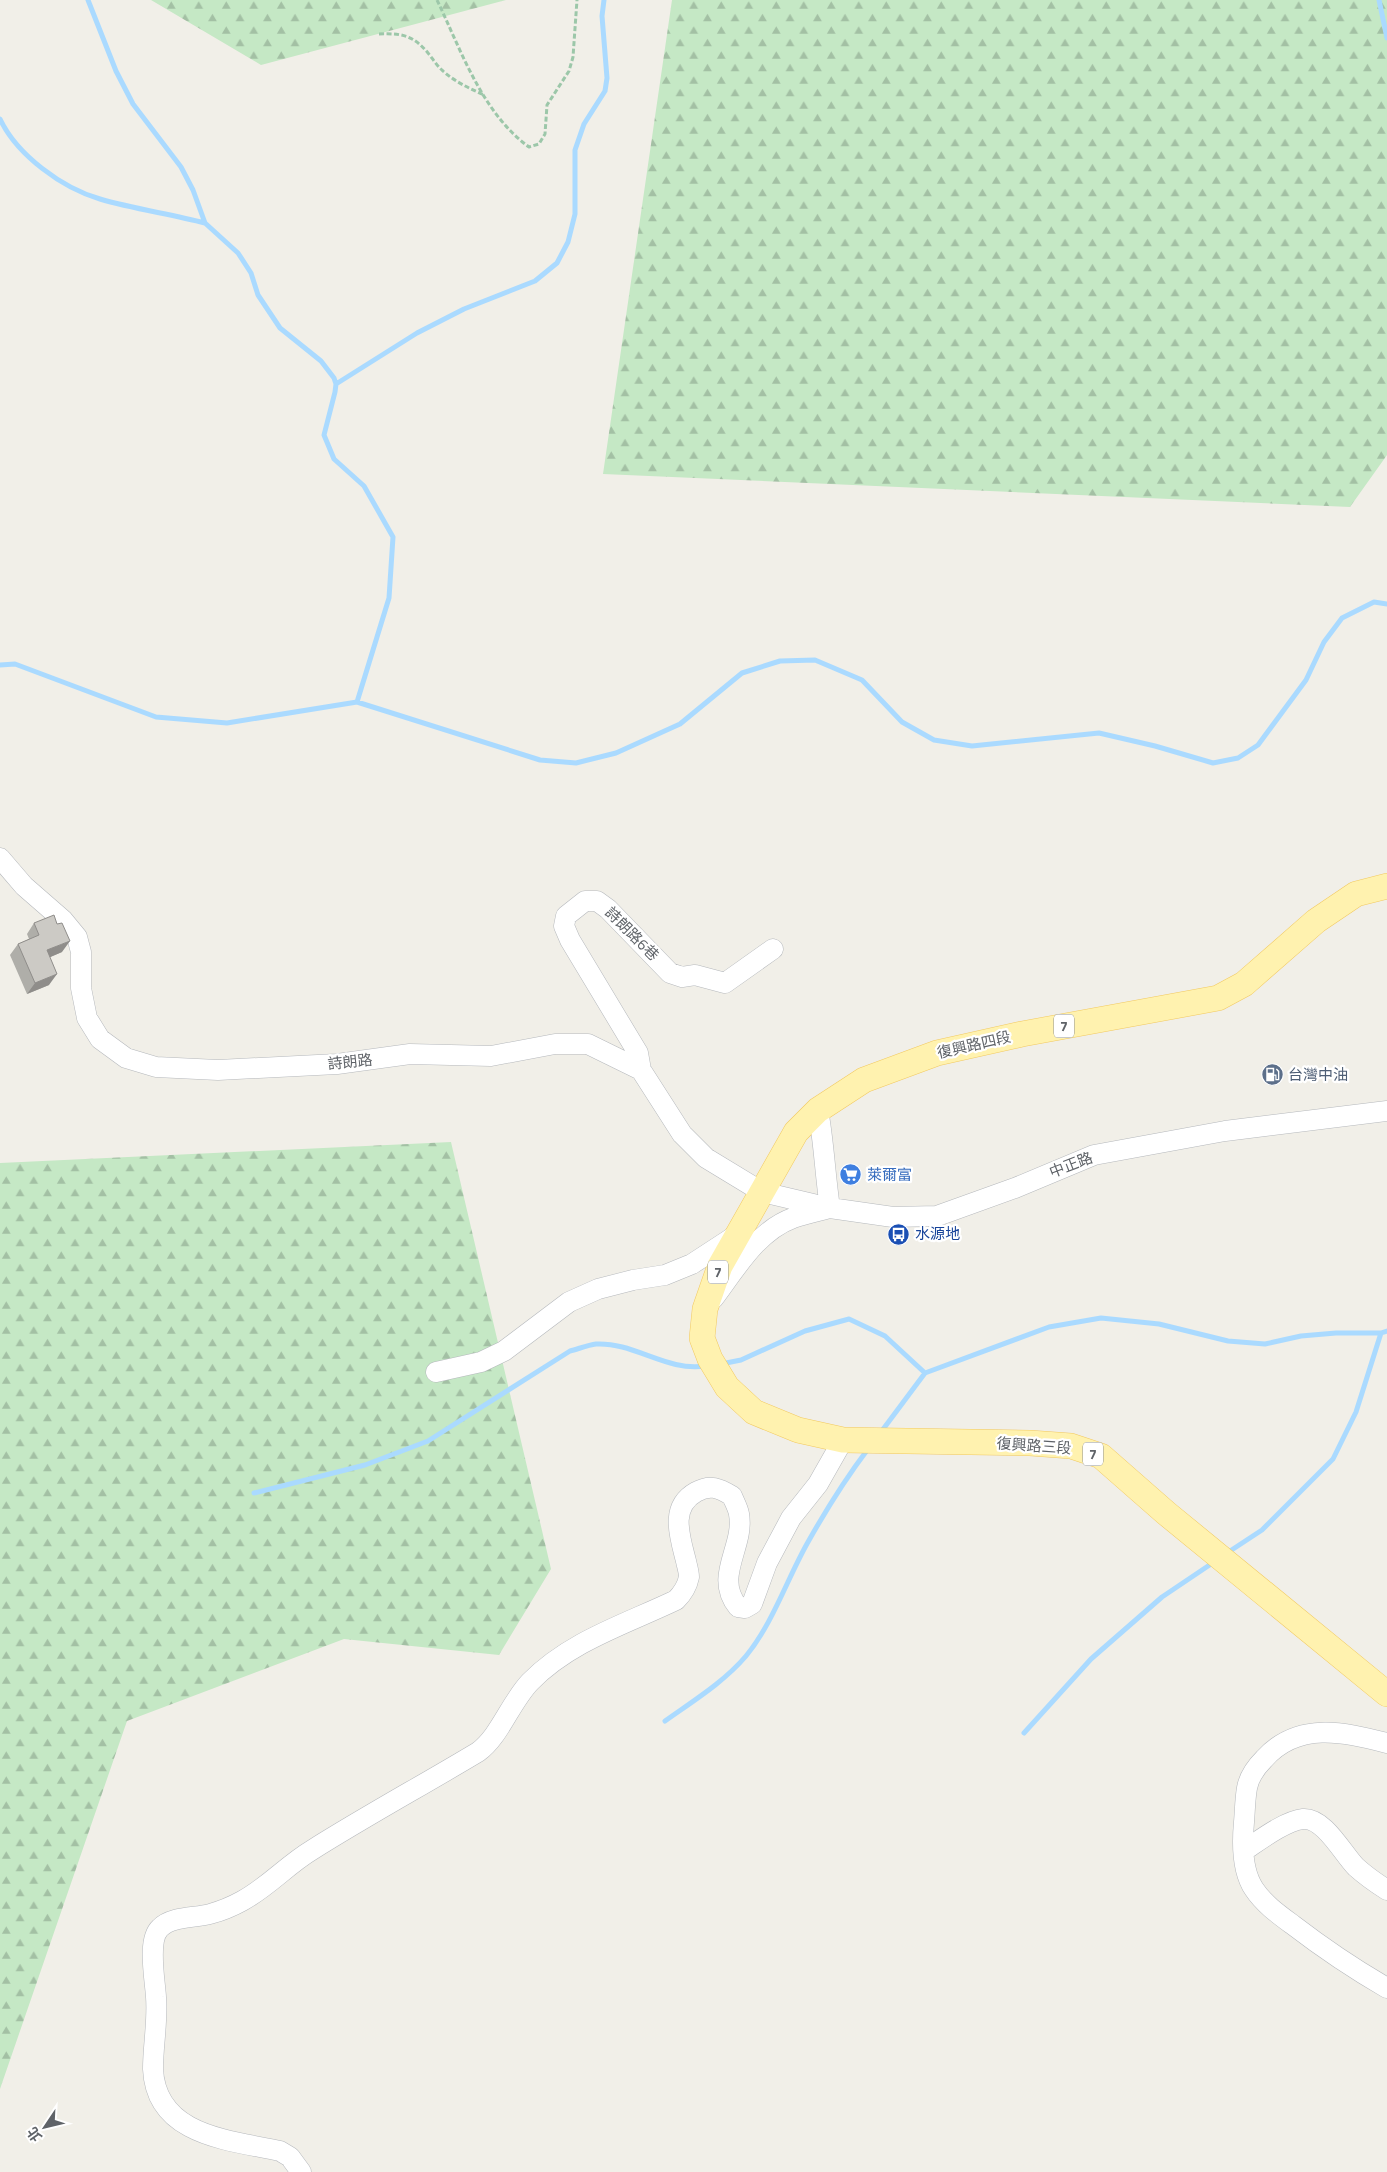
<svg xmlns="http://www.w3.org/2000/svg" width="1387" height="2172" font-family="'Titillium Web','Noto Sans TC',sans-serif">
	<defs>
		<pattern id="forest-firs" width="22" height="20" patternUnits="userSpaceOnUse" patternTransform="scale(1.25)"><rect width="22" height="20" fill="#c5e8c5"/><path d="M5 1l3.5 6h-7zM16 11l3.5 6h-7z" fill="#a3c0a4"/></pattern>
	</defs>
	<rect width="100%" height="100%" fill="#f1efe8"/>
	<path fill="url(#forest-firs)" d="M 151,0 L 506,0 L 261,65 Z
		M 672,0 L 1387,0 L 1387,455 L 1350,507 L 603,474 Z
		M 451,1142 L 551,1569 L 499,1655 L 344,1639 L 127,1721 L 0,2089 L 0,1163 Z"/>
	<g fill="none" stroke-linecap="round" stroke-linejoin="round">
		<path stroke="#aadaff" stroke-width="5" d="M 88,0 L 116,71 L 133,104 L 181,167 L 193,190 L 205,223 L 238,253 L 251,273 L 258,295 L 280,328 L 321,361 L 334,378 L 336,384 L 335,392 L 324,435 L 334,459 L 364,486 L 393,537 L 389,598 L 357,702
			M 1379,0 L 1387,38
			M 0,119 C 17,155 62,188 100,199 C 134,209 171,214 205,223
			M 336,384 L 417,333 L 464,309 L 535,281 L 557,263 L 568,242 L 575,214 L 575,150 L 584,124 L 605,91 L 607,78 L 602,16 L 604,0
			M 0,665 L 15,664 L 156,717 L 227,723 L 357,702 L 540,760 L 576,763 L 616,753 L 680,724 L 742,673 L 780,661 L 815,660 L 862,680 L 902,722 L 934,740 L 972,746 L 1099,733 L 1155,746 L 1213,763 L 1238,758 L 1258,745 L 1306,680 L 1324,642 L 1342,618 L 1374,602 L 1387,604
			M 721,1364 L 741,1360 L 805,1331 L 849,1319 L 885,1336 L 925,1373 L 1049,1327 L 1101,1318 L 1159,1324 L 1228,1341 L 1265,1344 L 1301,1336 L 1336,1333 L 1381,1333 L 1387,1331
			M 881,1432 L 925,1373
			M 254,1493 L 365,1465 L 428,1441 L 570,1351 C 578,1349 588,1345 596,1344 C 634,1342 667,1372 705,1366
			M 1227,1553 L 1262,1530 L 1333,1459 L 1356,1412 L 1381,1333
			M 665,1721 C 693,1701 724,1682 746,1656 C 773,1623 787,1579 808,1542 C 826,1510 846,1478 868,1449
			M 1024,1733 L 1091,1659 L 1162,1597 L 1214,1562"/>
		<defs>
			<path id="minor" d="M 0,858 L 24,886 L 63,920 L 77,937 L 81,952 L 81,988 L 87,1018 L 100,1039 L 126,1058 L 156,1067 L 218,1070 L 337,1064 L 410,1054 L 491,1056 L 555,1044 L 588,1044 L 641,1070 L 682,1134 L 706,1158 L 762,1192 L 830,1208 L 893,1217 L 937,1216 L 1015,1188 L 1094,1155 L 1225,1131 L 1387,1111
				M 641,1070 L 638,1053 L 570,940 L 564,926 L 566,916 L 585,901 L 597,901 L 608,909 L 670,973 L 682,977 L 695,975 L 725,983 L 773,949
				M 713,1299 C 735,1270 757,1231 793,1218 C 805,1214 818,1211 830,1208 C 825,1175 824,1142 818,1110
				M 436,1372 L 481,1362 L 504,1351 L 569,1302 L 598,1289 L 633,1280 L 665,1275 L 692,1264 L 738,1234
				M 1387,1743 C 1343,1732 1298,1721 1264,1759 C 1256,1767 1249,1777 1247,1788 C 1245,1799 1245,1811 1244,1822 C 1242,1843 1242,1871 1254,1889 C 1264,1904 1278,1914 1293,1925 C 1323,1948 1354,1969 1387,1988
				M 1245,1850 C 1260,1840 1285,1821 1303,1819 C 1324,1817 1343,1854 1356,1867 C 1366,1876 1376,1883 1387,1890
				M 301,2172 L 290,2157 L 280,2151 C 229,2140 156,2136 153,2069 C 153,2045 158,2021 156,1997 C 155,1979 147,1940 160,1928 C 171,1916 196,1918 210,1914 C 221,1911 233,1906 242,1901 C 268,1887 287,1865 312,1850 C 366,1816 423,1785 478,1752 C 500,1736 510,1703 530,1682 C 570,1641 626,1624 676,1600 C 683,1593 687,1587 689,1577 C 689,1572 687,1566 686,1561 C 680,1537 669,1507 696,1492 C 710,1484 719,1488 732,1496 C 734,1501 738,1508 739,1514 C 745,1547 713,1576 738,1607 L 745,1608 L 752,1604 L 767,1563 L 791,1518 L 818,1484 L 843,1440"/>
			<path id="major" d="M 1387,886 L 1356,894 L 1316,921 L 1244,984 L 1218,998 L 1022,1034 L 937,1053 L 864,1080 L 818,1110 L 796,1132 L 720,1266 L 705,1309 L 702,1338 L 710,1359 L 727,1387 L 754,1412 L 798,1430 L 843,1440 L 1030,1443 L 1071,1446 L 1101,1456 L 1166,1513 L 1387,1694"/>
		</defs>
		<use href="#minor" stroke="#b5b8bc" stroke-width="21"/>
		<use href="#major" stroke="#f2c960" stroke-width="26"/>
		<path stroke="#9cc7a9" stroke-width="3" stroke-dasharray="5 2.5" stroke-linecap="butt" d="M 437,0 C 461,50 482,113 529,147 L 539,144 L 545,134 L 547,105 L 569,71 L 573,57 L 577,0
			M 379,34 C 401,33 413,35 428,53 C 433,59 437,66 443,71 C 455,82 469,88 484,95"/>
		<use href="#minor" stroke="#fff" stroke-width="20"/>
		<use href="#major" stroke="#fff2af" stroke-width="25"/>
	</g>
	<path fill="#afaea9" d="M 34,923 L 62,952 L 50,957 L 49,985 L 27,994 L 10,955 L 18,944 L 29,939 L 27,934 Z"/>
	<path fill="#8f8d8a" d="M 70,941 L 62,952 L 39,962 L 47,950 Z
		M 57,974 L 49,985 L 27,994 L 35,983 Z"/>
	<path fill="#cccac5" stroke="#8f8d8a" d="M 54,915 L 57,924 L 62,923 L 70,941 L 47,950 L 57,974 L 35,983 L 18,944 L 39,935 L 34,923 Z"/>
	<defs>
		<symbol id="fuel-disc" viewBox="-11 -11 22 22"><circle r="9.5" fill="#5c6f8a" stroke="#fff"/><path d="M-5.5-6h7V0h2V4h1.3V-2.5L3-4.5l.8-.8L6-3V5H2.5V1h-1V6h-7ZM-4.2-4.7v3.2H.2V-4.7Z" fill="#fff"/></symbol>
		<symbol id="supermarket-disc" viewBox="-11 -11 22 22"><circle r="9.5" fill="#3f7fe0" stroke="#fff"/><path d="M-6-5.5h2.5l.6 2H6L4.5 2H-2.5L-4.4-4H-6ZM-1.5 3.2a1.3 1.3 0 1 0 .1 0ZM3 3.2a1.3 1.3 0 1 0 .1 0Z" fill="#fff"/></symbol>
		<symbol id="bus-disc" viewBox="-11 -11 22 22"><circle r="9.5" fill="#1a4fb4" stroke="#fff"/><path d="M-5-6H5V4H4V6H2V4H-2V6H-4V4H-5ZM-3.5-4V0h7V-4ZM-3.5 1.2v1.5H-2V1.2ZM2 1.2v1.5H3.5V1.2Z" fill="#fff"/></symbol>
	</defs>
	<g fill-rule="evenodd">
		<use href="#fuel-disc" x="1260" y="1062" width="25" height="25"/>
		<use href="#supermarket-disc" x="838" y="1162" width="25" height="25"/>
		<use href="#bus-disc" x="886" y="1222" width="25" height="25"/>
	</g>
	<g text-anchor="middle" stroke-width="4.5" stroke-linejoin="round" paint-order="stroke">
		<g fill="#fff" stroke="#8f9295" stroke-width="1">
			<rect x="1054" y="1014.5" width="20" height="23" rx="4"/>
			<rect x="708" y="1260.5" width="20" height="23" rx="4"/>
			<rect x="1083" y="1442.5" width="20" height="23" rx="4"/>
		</g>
		<g font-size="14" font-weight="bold" fill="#5f6368">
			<text x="1064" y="1031">7</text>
			<text x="718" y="1277">7</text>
			<text x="1093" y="1459">7</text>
		</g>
		<g font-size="15" fill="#5f6368" stroke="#fff">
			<text transform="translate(632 934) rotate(45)" y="5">詩朗路6巷</text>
			<text transform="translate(974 1045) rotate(-13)" y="5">復興路四段</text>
			<text transform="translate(350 1062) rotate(-6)" y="5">詩朗路</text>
			<text transform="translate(1071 1165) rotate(-21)" y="5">中正路</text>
			<text transform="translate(1034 1446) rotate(4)" y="5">復興路三段</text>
		</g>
		<g font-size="15" fill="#4e5e75" stroke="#fff" text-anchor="start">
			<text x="1288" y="1080">台灣中油</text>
		</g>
		<g font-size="15" fill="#366cbe" stroke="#fff" text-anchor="start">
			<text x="867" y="1180">萊爾富</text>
		</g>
		<g font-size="15" fill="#164399" stroke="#fff" text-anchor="start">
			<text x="915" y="1239">水源地</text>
		</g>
	</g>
	<g transform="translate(45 2127) rotate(235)" stroke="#ffffff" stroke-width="4" paint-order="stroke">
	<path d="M0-4L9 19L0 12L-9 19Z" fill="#5f6368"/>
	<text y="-8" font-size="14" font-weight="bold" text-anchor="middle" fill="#5f6368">北</text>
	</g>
</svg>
